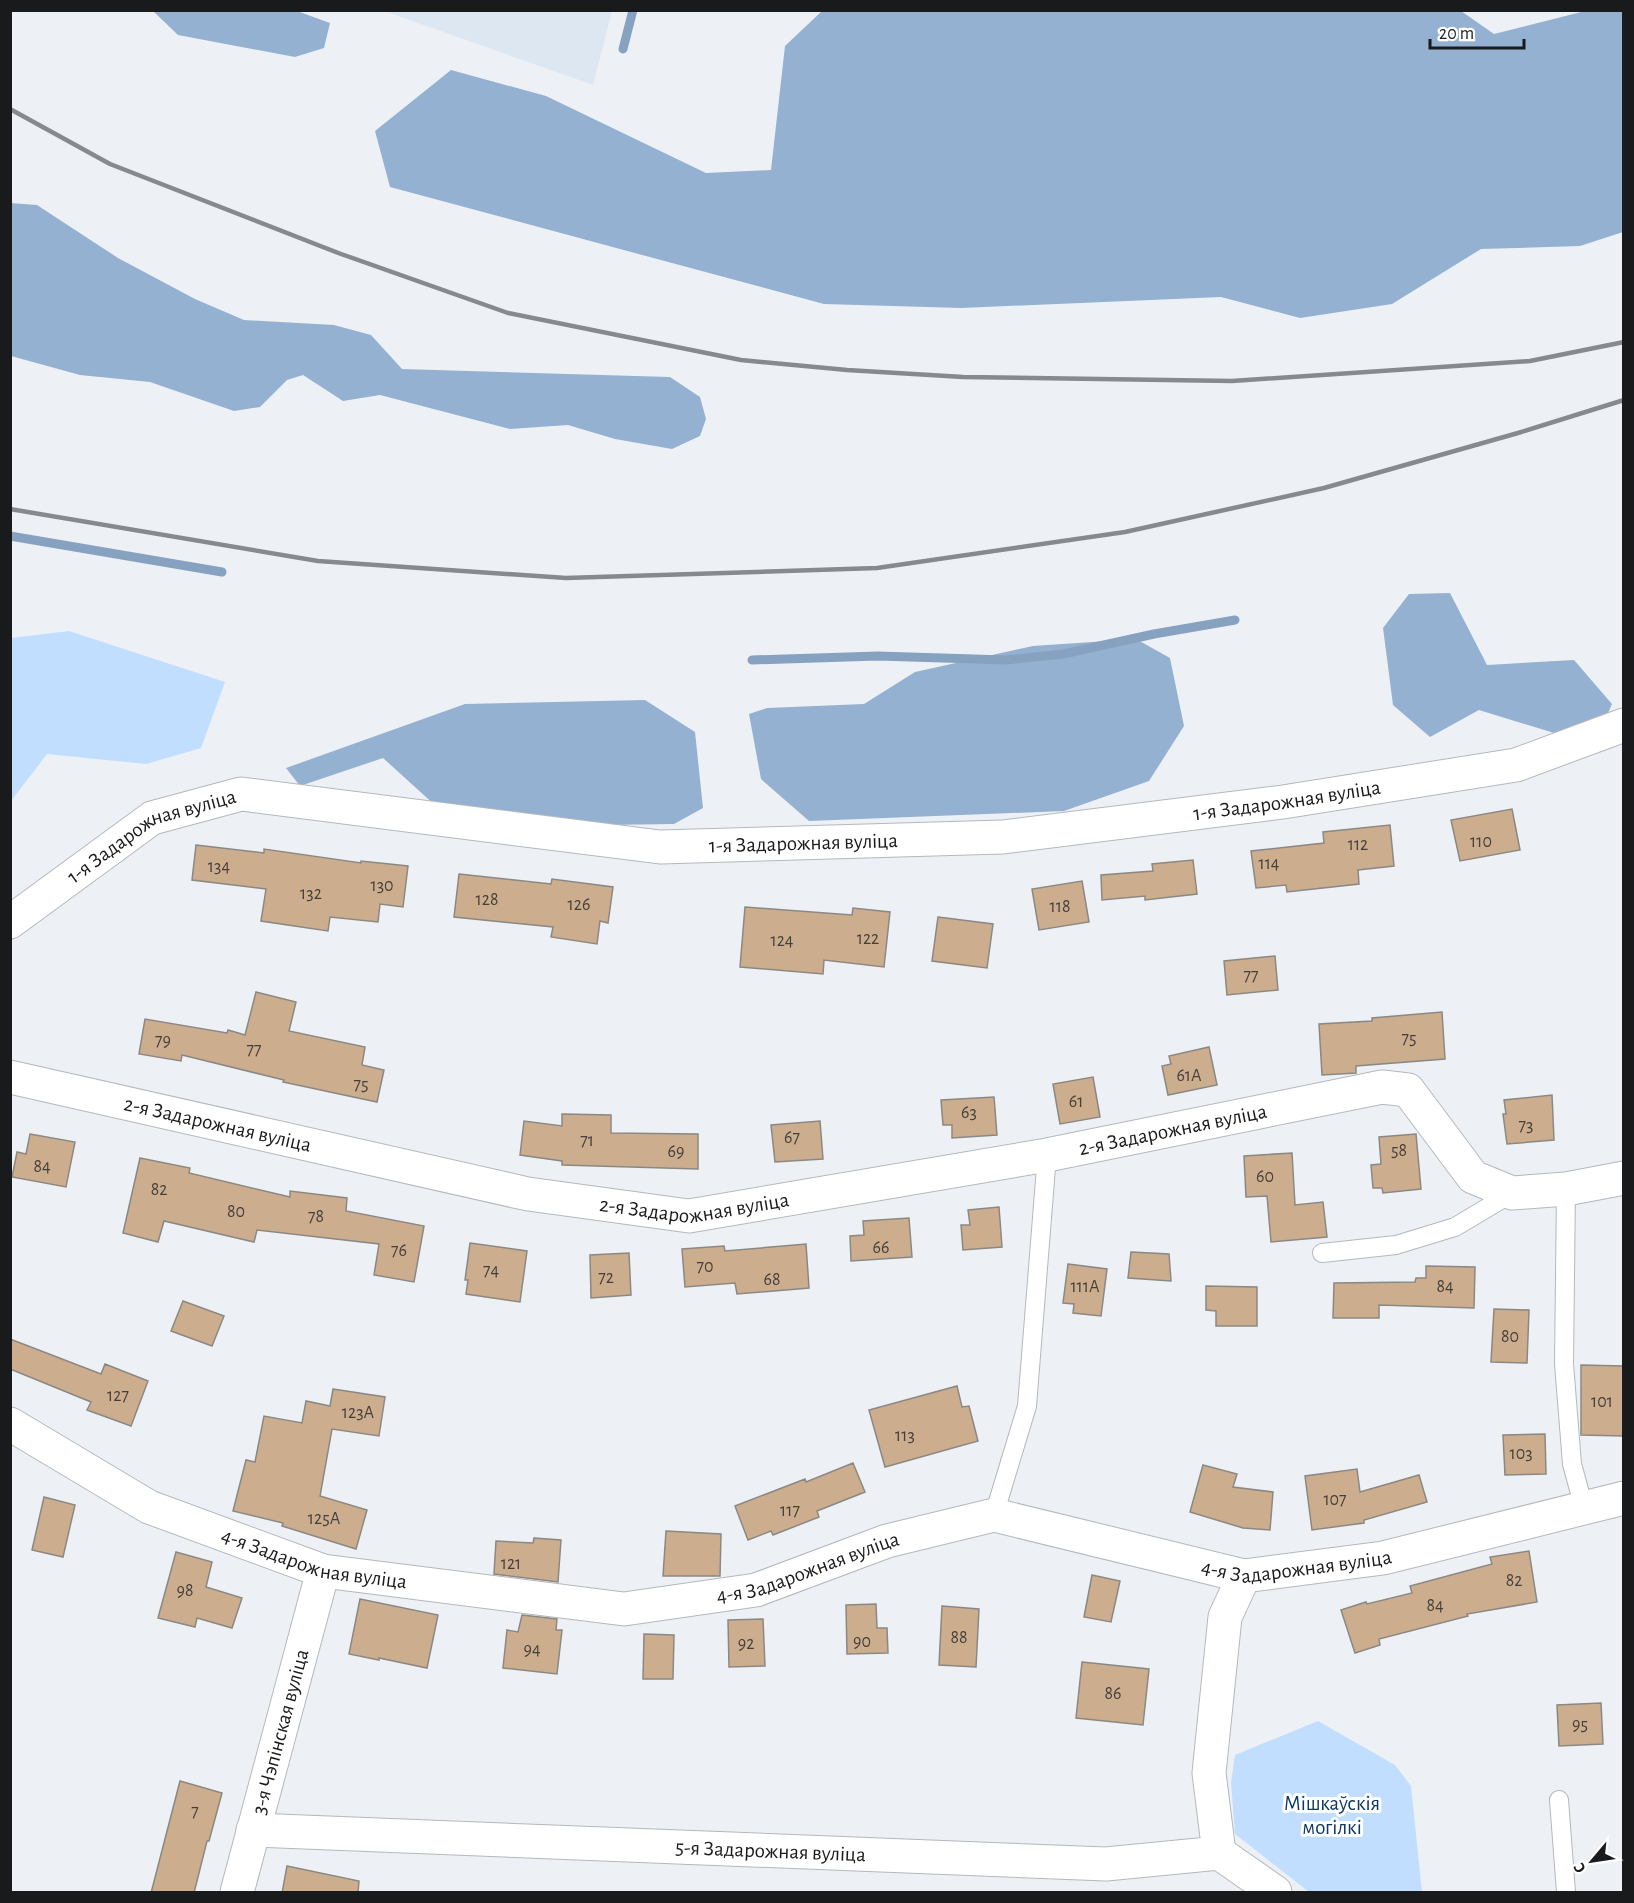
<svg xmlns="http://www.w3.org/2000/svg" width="1634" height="1903" font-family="'Alegreya Sans',sans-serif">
	<rect width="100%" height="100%" fill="#edf1f6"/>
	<path fill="#dde7f1" d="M 384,11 L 612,10 L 612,11 L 593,85 Z"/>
	<path fill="#c1defe" d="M 69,631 L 225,682 L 201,748 L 146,764 L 47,754 L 11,801 L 11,638 Z
		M 1318,1721 L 1395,1765 L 1411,1786 L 1422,1892 L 1309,1892 L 1235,1834 L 1231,1783 L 1235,1755 Z"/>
	<path fill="#95b1d1" d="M 153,11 L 297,11 L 330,23 L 324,48 L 295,57 L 178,35 Z
		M 1461,11 L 1494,34 L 1585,11 L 1623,11 L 1623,232 L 1580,246 L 1481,249 L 1392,304 L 1300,318 L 1221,297 L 961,308 L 824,304 L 390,187 L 375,131 L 451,70 L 546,96 L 706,173 L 771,170 L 785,46 L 822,11 Z
		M 10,203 L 37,205 L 118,258 L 195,299 L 244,320 L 334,325 L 371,335 L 402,369 L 670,377 L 700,397 L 706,419 L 700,436 L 672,449 L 615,439 L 568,425 L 510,429 L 380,395 L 343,401 L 303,375 L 287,380 L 260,407 L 234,411 L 150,382 L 80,375 L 11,356 Z
		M 1450,593 L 1487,665 L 1574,660 L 1612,704 L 1605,720 L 1554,733 L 1479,710 L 1430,737 L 1393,705 L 1383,628 L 1409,594 Z
		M 1136,639 L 1170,658 L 1184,726 L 1149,781 L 1064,811 L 809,821 L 761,779 L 749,714 L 767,708 L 864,704 L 915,672 L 1033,646 Z
		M 645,700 L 695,732 L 703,808 L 674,824 L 604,825 L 437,807 L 383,758 L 300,786 L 286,768 L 465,704 Z"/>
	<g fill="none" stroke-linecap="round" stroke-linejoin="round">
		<path stroke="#86a2c0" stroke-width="9" d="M 623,49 L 633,10
			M 10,536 L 222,572
			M 752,660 L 878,656 L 1006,660 L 1063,654 L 1154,634 L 1235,620"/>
	</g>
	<path fill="#ccae8f" stroke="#8b8883" stroke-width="1.5" d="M 1512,809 L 1520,850 L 1460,861 L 1451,820 Z
		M 1390,825 L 1394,866 L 1358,870 L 1359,884 L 1287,892 L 1286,885 L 1256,888 L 1251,851 L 1324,843 L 1323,832 Z
		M 196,845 L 264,853 L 264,849 L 361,863 L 361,861 L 408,866 L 403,907 L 380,904 L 378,922 L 330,917 L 328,931 L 261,921 L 266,889 L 192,880 Z
		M 1193,860 L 1197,894 L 1145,900 L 1145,896 L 1102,900 L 1101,875 L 1153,871 L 1152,864 Z
		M 459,874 L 551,884 L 552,879 L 613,887 L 608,923 L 600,921 L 597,944 L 551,937 L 553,927 L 454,917 Z
		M 1082,881 L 1089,922 L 1039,930 L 1032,889 Z
		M 745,907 L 852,915 L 853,908 L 890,912 L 884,967 L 824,960 L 823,974 L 740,967 Z
		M 938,917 L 993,924 L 987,968 L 932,961 Z
		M 1275,956 L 1278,990 L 1227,995 L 1224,961 Z
		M 256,992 L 296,1002 L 289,1031 L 365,1047 L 362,1065 L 384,1070 L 377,1102 L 283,1082 L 284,1080 L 182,1055 L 181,1061 L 139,1054 L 145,1019 L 227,1033 L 228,1030 L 245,1035 Z
		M 1442,1012 L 1445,1059 L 1356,1066 L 1356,1073 L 1322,1075 L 1319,1024 L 1372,1021 L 1372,1018 Z
		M 1209,1047 L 1217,1085 L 1168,1095 L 1162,1066 L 1171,1064 L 1169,1056 Z
		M 1093,1077 L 1100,1117 L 1060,1124 L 1053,1084 Z
		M 1552,1095 L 1554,1140 L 1507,1144 L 1503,1114 L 1506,1114 L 1504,1100 Z
		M 994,1097 L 997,1135 L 952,1138 L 952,1125 L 943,1125 L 941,1100 Z
		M 562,1114 L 611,1115 L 611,1133 L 698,1134 L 698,1169 L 562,1165 L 562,1161 L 520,1155 L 524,1121 L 562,1126 Z
		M 820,1121 L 823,1159 L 775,1162 L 771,1125 Z
		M 30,1134 L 75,1142 L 66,1187 L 12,1177 L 17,1152 L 26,1154 Z
		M 1416,1134 L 1421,1189 L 1383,1193 L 1382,1188 L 1373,1188 L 1371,1165 L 1381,1164 L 1379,1137 Z
		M 1292,1153 L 1295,1205 L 1323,1202 L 1327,1237 L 1271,1242 L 1267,1196 L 1246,1197 L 1244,1156 Z
		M 140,1158 L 190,1168 L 189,1173 L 290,1197 L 290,1191 L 347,1198 L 346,1211 L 424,1226 L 414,1282 L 374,1275 L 379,1244 L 257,1230 L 254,1242 L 164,1221 L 158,1242 L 123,1233 Z
		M 999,1207 L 1002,1247 L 963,1250 L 961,1225 L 970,1225 L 968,1210 Z
		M 909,1218 L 912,1257 L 851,1261 L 850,1236 L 864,1235 L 863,1221 Z
		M 470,1243 L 527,1251 L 520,1302 L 466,1294 L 468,1280 L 465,1280 Z
		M 806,1244 L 809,1288 L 737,1294 L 735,1283 L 685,1287 L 682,1249 L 724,1246 L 725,1251 Z
		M 1131,1252 L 1169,1254 L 1171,1281 L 1128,1278 Z
		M 629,1253 L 631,1295 L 591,1298 L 590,1255 Z
		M 1068,1264 L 1107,1269 L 1101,1316 L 1073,1313 L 1074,1304 L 1063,1303 Z
		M 1426,1266 L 1475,1267 L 1474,1308 L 1379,1305 L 1379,1318 L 1333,1318 L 1334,1283 L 1415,1282 L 1416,1278 L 1426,1278 Z
		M 1206,1286 L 1257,1287 L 1257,1326 L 1216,1326 L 1216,1311 L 1206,1310 Z
		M 183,1301 L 224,1316 L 212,1346 L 171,1331 Z
		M 1494,1309 L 1529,1310 L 1527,1363 L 1491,1362 Z
		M 10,1339 L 101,1374 L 105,1364 L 148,1381 L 131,1426 L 87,1410 L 91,1402 L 10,1369 Z
		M 1581,1365 L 1623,1366 L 1623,1436 L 1581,1435 Z
		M 957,1386 L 962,1407 L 969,1406 L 978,1441 L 885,1467 L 869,1410 Z
		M 333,1389 L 385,1397 L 379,1436 L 332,1429 L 320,1496 L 367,1510 L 356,1549 L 282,1526 L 283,1523 L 233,1511 L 246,1460 L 255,1462 L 264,1416 L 302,1423 L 306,1401 L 330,1406 Z
		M 1545,1434 L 1546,1474 L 1505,1475 L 1503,1435 Z
		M 853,1463 L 865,1492 L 817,1511 L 819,1517 L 773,1535 L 771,1531 L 748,1540 L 735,1506 L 805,1479 L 806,1482 Z
		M 1203,1465 L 1237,1474 L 1233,1487 L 1273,1492 L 1270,1530 L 1243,1528 L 1190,1512 Z
		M 1357,1469 L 1360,1492 L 1419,1475 L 1427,1502 L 1364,1520 L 1364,1523 L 1312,1530 L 1305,1476 Z
		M 44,1497 L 75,1505 L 63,1557 L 32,1550 Z
		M 666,1531 L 721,1534 L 720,1576 L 663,1576 Z
		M 534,1538 L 561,1540 L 558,1582 L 494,1574 L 496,1541 L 533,1543 Z
		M 1529,1551 L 1537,1602 L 1467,1614 L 1468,1616 L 1379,1639 L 1380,1645 L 1355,1653 L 1341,1610 L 1366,1602 L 1367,1604 L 1412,1593 L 1410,1586 L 1492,1564 L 1490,1557 Z
		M 176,1552 L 212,1562 L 206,1587 L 242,1598 L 232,1628 L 197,1618 L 195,1627 L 158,1618 Z
		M 1092,1575 L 1120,1581 L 1111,1622 L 1084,1617 Z
		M 360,1599 L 438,1615 L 427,1668 L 379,1658 L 379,1660 L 349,1654 Z
		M 876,1604 L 877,1628 L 887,1628 L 888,1653 L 847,1654 L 846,1605 Z
		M 942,1606 L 979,1609 L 976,1667 L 939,1665 Z
		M 522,1615 L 557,1619 L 556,1630 L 562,1630 L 557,1674 L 503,1668 L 507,1630 L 518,1632 Z
		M 763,1619 L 765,1666 L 729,1667 L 728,1620 Z
		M 644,1634 L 674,1635 L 673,1679 L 643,1679 Z
		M 1082,1662 L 1149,1669 L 1143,1725 L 1076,1718 Z
		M 1601,1703 L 1603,1744 L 1559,1746 L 1557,1705 Z
		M 180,1781 L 222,1793 L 209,1841 L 207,1841 L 194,1893 L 151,1893 Z
		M 287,1866 L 359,1881 L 358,1893 L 282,1893 Z"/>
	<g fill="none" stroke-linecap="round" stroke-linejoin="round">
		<defs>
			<path id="lane" d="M 1566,1189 L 1564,1364 L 1572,1464 L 1584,1508
				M 1322,1253 L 1396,1245 L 1455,1227 L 1512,1193
				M 994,1515 L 1027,1406 L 1047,1155
				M 1559,1800 L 1566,1892"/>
			<g id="street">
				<path id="s1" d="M 10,922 L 152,818 L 241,794 L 660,847 L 1003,837 L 1283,802 L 1516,765 L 1624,725"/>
				<path id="s2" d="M 10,1077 L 528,1194 L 689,1216 L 1047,1155 L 1382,1087 L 1408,1090 L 1473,1177 L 1512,1193 L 1566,1189 L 1624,1178"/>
				<path id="s3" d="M 10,1424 L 149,1507 L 323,1571 L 624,1609 L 756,1590 L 887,1541 L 994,1515 L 1244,1576 L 1383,1558 L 1624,1498"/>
				<path id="s4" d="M 253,1830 L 1106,1864 L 1219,1853 L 1275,1892"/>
				<path d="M 1219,1853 L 1209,1773 L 1225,1617 L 1244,1576"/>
				<path id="s5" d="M 237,1892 L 323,1571"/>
			</g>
		</defs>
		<use href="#lane" stroke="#b4b8bd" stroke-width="20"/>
		<use href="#street" stroke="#b4b8bd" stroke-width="35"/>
		<use href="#lane" stroke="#fff" stroke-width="18"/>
		<use href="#street" stroke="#fff" stroke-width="33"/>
		<path stroke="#86898d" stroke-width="4.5" d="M 10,109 L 110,164 L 341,254 L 508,313 L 741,360 L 847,370 L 963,377 L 1232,381 L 1530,361 L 1624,342
			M 10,509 L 318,561 L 566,578 L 877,568 L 1125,532 L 1324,488 L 1518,433 L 1624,400"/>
	</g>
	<g text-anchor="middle" stroke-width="6" stroke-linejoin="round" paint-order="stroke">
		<g font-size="18" fill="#463f39">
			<text x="1481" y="847">110</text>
			<text x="1358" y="850">112</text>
			<text x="1269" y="869">114</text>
			<text x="219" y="872">134</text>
			<text x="382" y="891">130</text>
			<text x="311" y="899">132</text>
			<text x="487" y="905">128</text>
			<text x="579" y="910">126</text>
			<text x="1060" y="912">118</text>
			<text x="868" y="944">122</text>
			<text x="782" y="946">124</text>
			<text x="1251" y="981">77</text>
			<text x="1409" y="1044">75</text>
			<text x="163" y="1046">79</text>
			<text x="254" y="1055">77</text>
			<text x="1189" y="1081">61А</text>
			<text x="361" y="1090">75</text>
			<text x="1076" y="1107">61</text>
			<text x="969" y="1118">63</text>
			<text x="1526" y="1131">73</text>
			<text x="792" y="1143">67</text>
			<text x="587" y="1146">71</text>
			<text x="1399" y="1156">58</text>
			<text x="676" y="1157">69</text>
			<text x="42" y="1172">84</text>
			<text x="1265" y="1182">60</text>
			<text x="159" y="1195">82</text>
			<text x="236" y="1217">80</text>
			<text x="316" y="1222">78</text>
			<text x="881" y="1253">66</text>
			<text x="399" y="1256">76</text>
			<text x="705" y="1272">70</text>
			<text x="491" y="1276">74</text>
			<text x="606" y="1283">72</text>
			<text x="772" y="1285">68</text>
			<text x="1085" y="1292">111А</text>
			<text x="1445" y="1292">84</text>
			<text x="1510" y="1342">80</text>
			<text x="118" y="1401">127</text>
			<text x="1602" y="1407">101</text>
			<text x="358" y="1418">123А</text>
			<text x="905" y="1441">113</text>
			<text x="1521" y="1459">103</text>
			<text x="1335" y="1505">107</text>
			<text x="790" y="1516">117</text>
			<text x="324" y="1524">125А</text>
			<text x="511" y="1569">121</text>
			<text x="1514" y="1586">82</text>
			<text x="185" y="1596">98</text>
			<text x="1435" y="1611">84</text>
			<text x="959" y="1643">88</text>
			<text x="862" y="1647">90</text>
			<text x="746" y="1649">92</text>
			<text x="532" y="1655">94</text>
			<text x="1113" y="1699">86</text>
			<text x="1580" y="1730">95</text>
			<text x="195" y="1817">7</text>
		</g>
		<g font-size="21" fill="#191a1c" stroke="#fff">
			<text dy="7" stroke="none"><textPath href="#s1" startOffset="1320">1-я Задарожная вуліца</textPath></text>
			<text dy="7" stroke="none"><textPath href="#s1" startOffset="168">1-я Задарожная вуліца</textPath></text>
			<text dy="7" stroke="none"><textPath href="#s1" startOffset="834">1-я Задарожная вуліца</textPath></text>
			<text dy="7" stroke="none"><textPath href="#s2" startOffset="213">2-я Задарожная вуліца</textPath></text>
			<text dy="7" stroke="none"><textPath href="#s2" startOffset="1185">2-я Задарожная вуліца</textPath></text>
			<text dy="7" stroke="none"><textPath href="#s2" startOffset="699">2-я Задарожная вуліца</textPath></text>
			<text dy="7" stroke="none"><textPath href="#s3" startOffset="336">4-я Задарожная вуліца</textPath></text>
			<text dy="7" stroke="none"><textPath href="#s3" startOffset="1344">4-я Задарожная вуліца</textPath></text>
			<text dy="7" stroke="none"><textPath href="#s3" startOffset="840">4-я Задарожная вуліца</textPath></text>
			<text dy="7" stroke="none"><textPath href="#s5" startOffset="166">3-я Чэпінская вуліца</textPath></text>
			<text dy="7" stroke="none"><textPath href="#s4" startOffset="518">5-я Задарожная вуліца</textPath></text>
		</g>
		<g font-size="21" fill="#0f3962" stroke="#fff">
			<text x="1332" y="1810">Мішкаўскія<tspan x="1332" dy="24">могілкі</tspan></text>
		</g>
	</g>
	<rect width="1634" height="1903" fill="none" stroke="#191a1c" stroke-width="24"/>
	<g transform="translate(1592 1861) rotate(241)" stroke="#ffffff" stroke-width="4.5" paint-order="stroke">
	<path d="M0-4.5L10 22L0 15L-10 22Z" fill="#191a1c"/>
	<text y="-9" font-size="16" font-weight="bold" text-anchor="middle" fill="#191a1c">С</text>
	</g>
	<path d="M1430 39v9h94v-9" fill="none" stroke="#191a1c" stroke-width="3"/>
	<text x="1439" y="39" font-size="18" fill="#191a1c" stroke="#ffffff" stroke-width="4.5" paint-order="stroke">20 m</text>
</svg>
